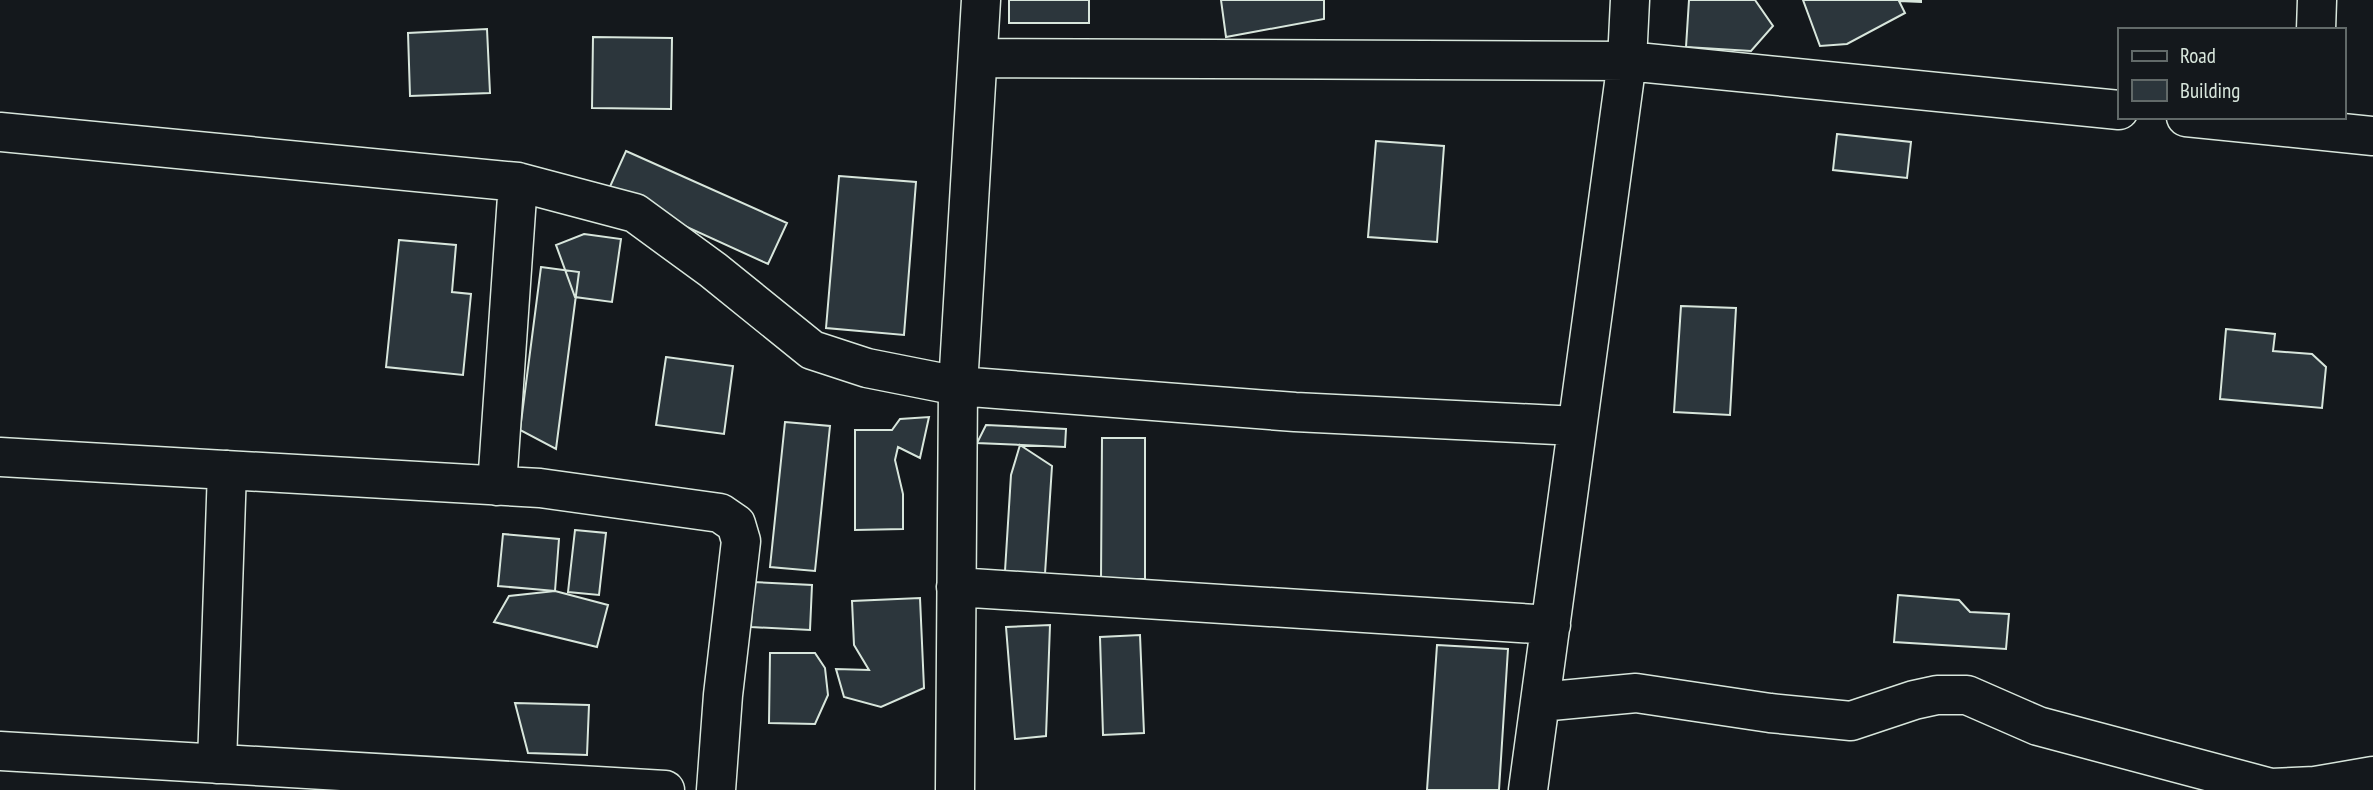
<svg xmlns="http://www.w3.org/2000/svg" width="2373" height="790" font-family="'PT Sans Narrow',sans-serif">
	<rect width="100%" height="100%" fill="#14181c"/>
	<path fill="#2c363c" stroke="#d8e6dc" stroke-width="2" d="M 1009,0 L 1089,0 L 1089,23 L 1009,23 Z
		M 1221,0 L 1324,0 L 1324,19 L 1226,37 Z
		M 1689,0 L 1755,0 L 1773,26 L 1751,51 L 1686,47 Z
		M 1803,0 L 1921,0 L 1921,2 L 1899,1 L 1905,13 L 1847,44 L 1820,46 Z
		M 487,29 L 490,93 L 410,96 L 408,33 Z
		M 593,37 L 672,38 L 671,109 L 592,108 Z
		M 1837,134 L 1911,142 L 1907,178 L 1833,170 Z
		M 1376,141 L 1444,146 L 1437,242 L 1368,237 Z
		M 626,151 L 787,223 L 768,264 L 608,191 Z
		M 839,176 L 916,182 L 904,335 L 826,328 Z
		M 584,234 L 621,239 L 612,302 L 575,297 L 556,245 Z
		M 399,240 L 456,245 L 452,292 L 471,294 L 463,375 L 386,367 Z
		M 541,267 L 579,272 L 556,449 L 520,430 Z
		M 1681,306 L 1736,308 L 1730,415 L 1674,412 Z
		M 2226,329 L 2275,334 L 2273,351 L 2312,354 L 2326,367 L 2322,408 L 2220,399 Z
		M 666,357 L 733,366 L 724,434 L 656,425 Z
		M 929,417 L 920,458 L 898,447 L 895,460 L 903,494 L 903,529 L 855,530 L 855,430 L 892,430 L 900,419 Z
		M 785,422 L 830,426 L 815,571 L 770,567 Z
		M 986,425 L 1066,429 L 1065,447 L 977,443 Z
		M 1102,438 L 1145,438 L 1145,579 L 1101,579 Z
		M 1020,445 L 1052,466 L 1045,574 L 1005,571 L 1011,475 Z
		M 575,530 L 606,533 L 599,595 L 568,592 Z
		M 503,534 L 559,539 L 555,591 L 498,586 Z
		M 753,582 L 812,585 L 810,630 L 751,627 Z
		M 555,591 L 608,605 L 597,647 L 494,622 L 509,596 Z
		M 1898,595 L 1959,600 L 1970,612 L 2009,614 L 2006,649 L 1894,642 Z
		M 920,598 L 924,688 L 881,707 L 844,697 L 836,669 L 869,670 L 854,645 L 852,601 Z
		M 1050,625 L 1046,736 L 1015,739 L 1006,627 Z
		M 1140,635 L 1144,733 L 1103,735 L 1100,637 Z
		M 1437,645 L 1508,649 L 1499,790 L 1427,790 Z
		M 770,653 L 815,653 L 825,668 L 828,695 L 815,724 L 769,723 Z
		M 515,703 L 589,705 L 587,755 L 528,753 Z"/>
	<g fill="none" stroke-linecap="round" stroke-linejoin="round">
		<defs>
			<path id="minor" d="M 2316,30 L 2317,0
				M 978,58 L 1627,61 L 2119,110
				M 2186,117 L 2373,136
				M 0,132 L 518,182 L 635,213 L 713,270 L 812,350 L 867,368 L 958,386 L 1295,412 L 1577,426
				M 0,457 L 540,488 L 720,513 L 736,524 L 741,541 L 723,695 L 716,790
				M 497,486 L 518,182
				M 956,587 L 1551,625
				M 1540,702 L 1636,693 L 1770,713 L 1851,721 L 1914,700 L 1937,695 L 1967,695 L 2038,726 L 2271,788 L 2315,786 L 2373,776
				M 0,751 L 665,790
				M 217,764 L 227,470
				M 955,790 L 958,386 L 981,0
				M 1528,790 L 1627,61 L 1630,0"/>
		</defs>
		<use href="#minor" stroke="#d8e6dc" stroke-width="41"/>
		<use href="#minor" stroke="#14181c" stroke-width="38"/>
	</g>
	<rect x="2118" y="28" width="228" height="91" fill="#14181c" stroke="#626a69" stroke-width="2"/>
	<rect x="2132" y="51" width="35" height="10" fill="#14181c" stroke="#626a69" stroke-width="2"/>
	<text x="2180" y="63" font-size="21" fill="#d8e6dc">Road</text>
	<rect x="2132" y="80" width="35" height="21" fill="#2c363c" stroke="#626a69" stroke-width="2"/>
	<text x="2180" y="98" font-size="21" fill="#d8e6dc">Building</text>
</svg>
